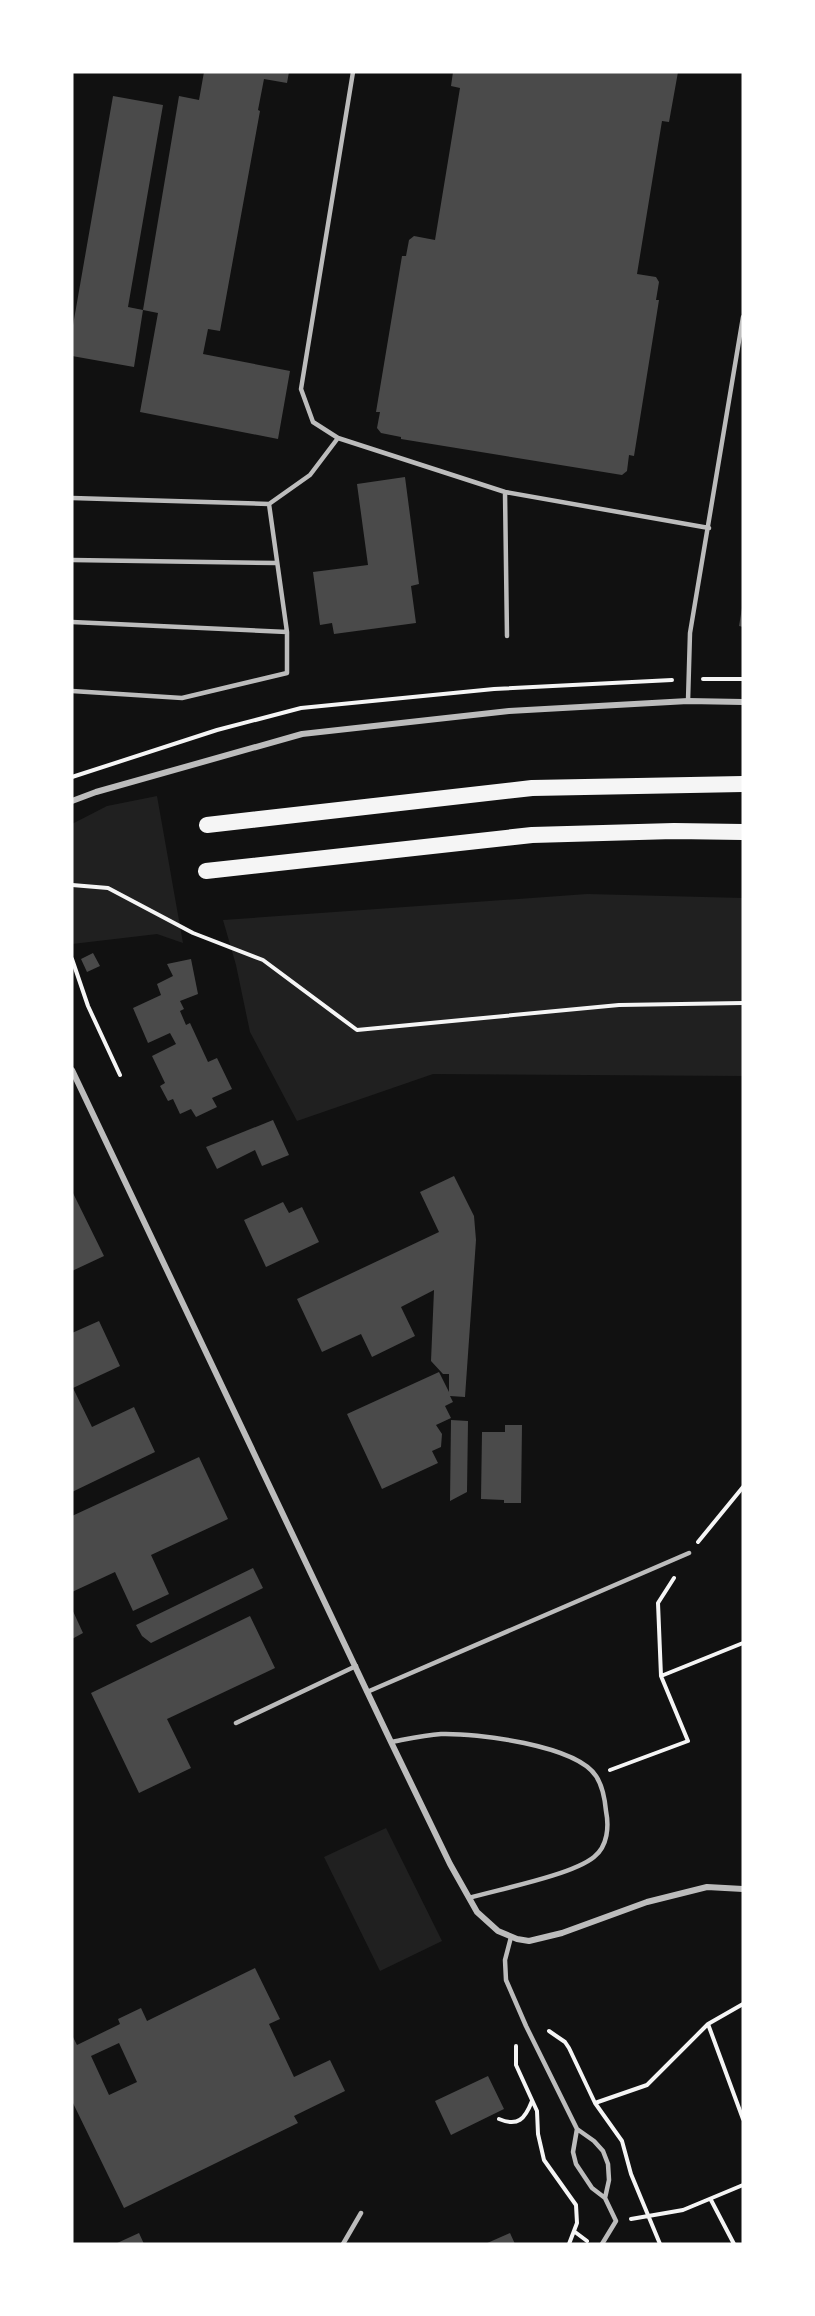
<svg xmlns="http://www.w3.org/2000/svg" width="815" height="2316" font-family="'Source Sans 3',sans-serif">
	<rect width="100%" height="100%" fill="#111"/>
	<path fill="#202020" d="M 157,796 L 183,943 L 157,934 L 72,944 L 72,824 L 107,806 Z
		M 587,894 L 743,898 L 743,1076 L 433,1074 L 297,1121 L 250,1032 L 236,965 L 223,920 Z
		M 386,1828 L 442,1941 L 380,1971 L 324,1857 Z"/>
	<path fill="#4a4a4a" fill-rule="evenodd" d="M 204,72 L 289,72 L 287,83 L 264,79 L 258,110 L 260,111 L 220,331 L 208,329 L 203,354 L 290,371 L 278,439 L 140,412 L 158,313 L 143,310 L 179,96 L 199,100 Z
		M 453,72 L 678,72 L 669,122 L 662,121 L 637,274 L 656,277 L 659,282 L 656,300 L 659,300 L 634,456 L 629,455 L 627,471 L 622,475 L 401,439 L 401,437 L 381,433 L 377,428 L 380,412 L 376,412 L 402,256 L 406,256 L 409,240 L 414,236 L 435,240 L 460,88 L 451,86 Z
		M 113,96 L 163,105 L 128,307 L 143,310 L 134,367 L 72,356 L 72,331 Z
		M 405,477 L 419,584 L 411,586 L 416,623 L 334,634 L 332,623 L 320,625 L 313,572 L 368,565 L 357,484 Z
		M 742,608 L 743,608 L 743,627 L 739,626 Z
		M 93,953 L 100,966 L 87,972 L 81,959 Z
		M 191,959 L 198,994 L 180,1001 L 184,1009 L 180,1011 L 186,1025 L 190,1023 L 208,1062 L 217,1058 L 232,1089 L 212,1098 L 217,1107 L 196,1117 L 191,1109 L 180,1114 L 173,1099 L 168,1101 L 160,1086 L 165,1083 L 152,1056 L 176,1044 L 170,1033 L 148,1043 L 133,1008 L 161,995 L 157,984 L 173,976 L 167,964 Z
		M 273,1120 L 289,1155 L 262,1166 L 255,1150 L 217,1169 L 206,1147 Z
		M 454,1176 L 474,1216 L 476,1240 L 465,1397 L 450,1396 L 453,1402 L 445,1406 L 451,1418 L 436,1425 L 442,1434 L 441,1447 L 432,1451 L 438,1463 L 382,1489 L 347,1414 L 439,1372 L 449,1392 L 449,1374 L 443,1374 L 431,1361 L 434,1290 L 401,1307 L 415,1336 L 372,1357 L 361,1334 L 322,1352 L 297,1299 L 439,1232 L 420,1192 Z
		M 72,1191 L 104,1256 L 72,1271 Z
		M 283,1202 L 289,1213 L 302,1207 L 319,1242 L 266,1267 L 244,1220 Z
		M 99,1321 L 120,1366 L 73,1388 L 92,1427 L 134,1407 L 155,1452 L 72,1492 L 72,1333 Z
		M 451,1420 L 468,1421 L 467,1492 L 450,1501 Z
		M 505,1425 L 522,1425 L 521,1503 L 504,1503 L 504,1500 L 481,1499 L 482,1432 L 505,1432 Z
		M 199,1457 L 228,1519 L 151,1555 L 169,1594 L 133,1611 L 115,1572 L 72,1592 L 72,1516 Z
		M 253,1568 L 263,1588 L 151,1643 L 142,1636 L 136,1625 Z
		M 72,1609 L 83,1633 L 72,1639 Z
		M 250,1616 L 275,1668 L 167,1719 L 191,1768 L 139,1793 L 91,1693 Z
		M 255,1968 L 280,2019 L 269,2024 L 294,2077 L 330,2060 L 345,2091 L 294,2116 L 298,2123 L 124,2208 L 72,2101 L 72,2035 L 77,2045 L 120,2024 L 118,2019 L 141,2008 L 147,2021 ZM 119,2043 L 137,2082 L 109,2095 L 91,2056 Z
		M 488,2076 L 504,2109 L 451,2135 L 435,2101 Z
		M 139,2233 L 144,2244 L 115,2244 Z
		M 510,2233 L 515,2244 L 485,2244 Z"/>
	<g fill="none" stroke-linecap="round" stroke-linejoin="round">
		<path stroke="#f5f5f5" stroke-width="4" d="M 703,679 L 743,679
			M 72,777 L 217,730 L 301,708 L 494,689 L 672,680
			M 72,885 L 108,888 L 193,933 L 263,960 L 357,1030 L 619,1005 L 743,1003
			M 72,959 L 88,1006 L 120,1075
			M 698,1542 L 743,1487
			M 661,1676 L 658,1603 L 674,1578
			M 610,1770 L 688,1741 L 661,1676 L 743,1643
			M 743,2004 L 708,2024 L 743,2119
			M 549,2031 L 565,2042 L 569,2048 L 595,2103 L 622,2141 L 631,2174 L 660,2244
			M 516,2046 L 516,2065 L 537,2111 L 538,2134 L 544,2160 L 576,2205 L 577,2223 L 569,2244
			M 595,2103 L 647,2085 L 708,2024
			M 499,2119 C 518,2127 525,2119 532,2101
			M 711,2200 L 734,2244
			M 631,2219 L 683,2210 L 743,2185
			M 575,2232 L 587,2241"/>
		<path stroke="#bcbcbc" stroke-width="4.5" d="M 353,72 L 301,389 L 313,422 L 338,438 L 505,492 L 709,528
			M 505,492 L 507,636
			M 72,498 L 269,504 L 310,475 L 338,438
			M 72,560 L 277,563
			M 72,622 L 287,632 L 269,504
			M 72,691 L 182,698 L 287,673 L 287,632
			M 688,701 L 690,633 L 743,317
			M 367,1692 L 689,1553
			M 236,1723 L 356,1666
			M 391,1742 C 407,1739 424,1735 441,1734 C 476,1733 576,1745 596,1776 C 602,1785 605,1800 606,1811 C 609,1826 608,1846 594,1857 C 572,1875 500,1889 469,1898
			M 511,1937 L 505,1960 L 506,1980 L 526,2026 L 577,2129 L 594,2141 L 603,2151 L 608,2164 L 609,2180 L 605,2198
			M 577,2129 L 573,2152 L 576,2164 L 592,2188 L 605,2198 L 616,2221 L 602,2244
			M 343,2244 L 361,2213"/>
		<path stroke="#bcbcbc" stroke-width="6" d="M 72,801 L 96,792 L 302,734 L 509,711 L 688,701 L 743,702
			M 72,1070 L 391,1742 L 450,1864 L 477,1912 L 498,1931 L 517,1939 L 529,1941 L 562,1933 L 647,1902 L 707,1887 L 743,1889"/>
		<path stroke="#f5f5f5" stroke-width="16" d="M 207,825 L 532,788 L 743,784
			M 206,871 L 532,835 L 674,831 L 743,832"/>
	</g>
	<rect width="815" height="2316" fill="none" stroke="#ffffff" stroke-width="147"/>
</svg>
